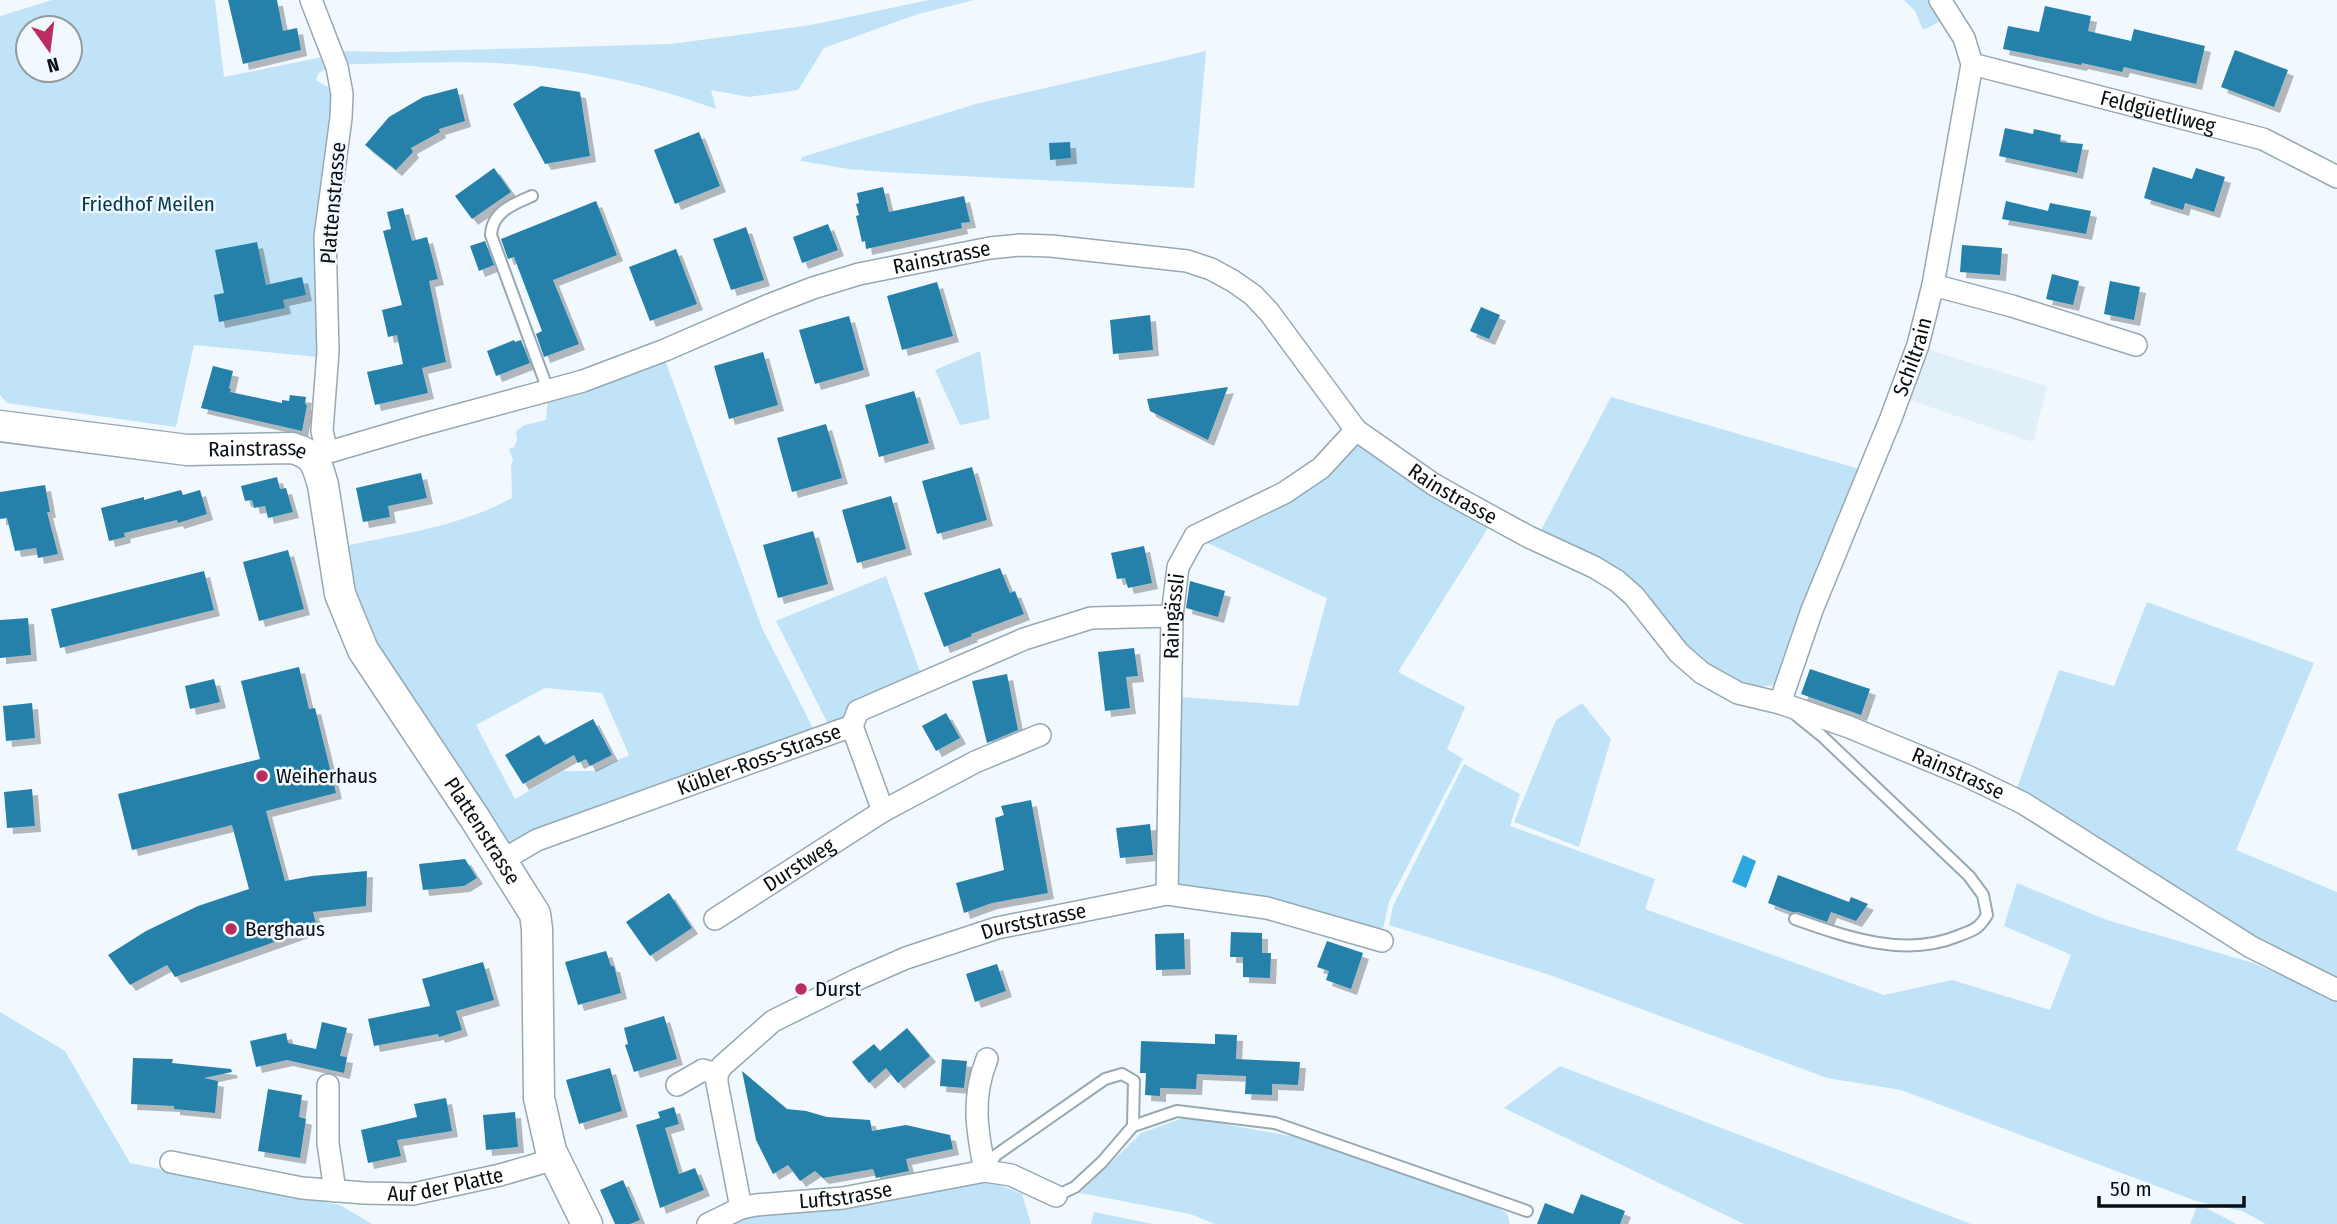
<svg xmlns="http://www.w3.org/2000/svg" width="2337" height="1224" font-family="'Fira Sans Condensed',sans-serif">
	<defs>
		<filter id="shadow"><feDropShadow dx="6" dy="6" stdDeviation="0" flood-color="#0004"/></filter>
	</defs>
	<rect width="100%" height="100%" fill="#f2f9fe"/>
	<path fill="#e0eff8" d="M 1926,349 L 2047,386 L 2033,442 L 1906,399 Z"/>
	<path fill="#c0e3f7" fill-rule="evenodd" d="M 52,0 L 215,0 L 224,77 L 327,56 L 328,61 L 326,69 L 319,73 L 316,80 L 331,89 L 333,95 L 317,357 L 194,345 L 176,427 L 7,403 L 0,395 L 0,16 ZM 28,28 L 70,28 L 70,70 L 28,70 Z
		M 929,0 L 974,0 L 918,14 L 824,48 L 798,90 L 749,97 L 711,90 L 716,109 C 646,83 573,68 498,63 C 447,61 395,64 343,64 L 342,51 L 391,52 L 671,44 L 811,25 Z
		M 1904,0 L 1928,0 L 1945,19 L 1923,30 L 1915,11 Z
		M 1206,51 L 1194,188 L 885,172 L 849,169 L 801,161 L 802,157 L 976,104 Z
		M 980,351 L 990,419 L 960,425 L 935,370 Z
		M 664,357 L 762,628 L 814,730 L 506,844 L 378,649 L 353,594 L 345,546 C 401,534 461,526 512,498 L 511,466 L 513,459 L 509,449 L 514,447 L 517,440 L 516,431 L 524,425 L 546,420 L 548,397 ZM 545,688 L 602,693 L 629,755 L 594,771 L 563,771 L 515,799 L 476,725 Z
		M 1611,397 L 1863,470 L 1780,684 L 1748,689 L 1705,666 L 1619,572 L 1540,532 Z
		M 1356,439 L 1490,525 L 1398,672 L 1465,707 L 1447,749 L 1463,759 L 1389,902 L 1383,929 L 1272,899 L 1173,889 L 1181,697 L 1298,706 L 1327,598 L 1203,541 Z
		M 886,576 L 920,672 L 849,704 L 842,719 L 828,724 L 776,621 Z
		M 2147,602 L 2314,663 L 2236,850 L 2337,892 L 2337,982 L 2195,905 L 2016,791 L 2059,670 L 2114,686 Z
		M 1582,703 L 1611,739 L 1579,847 L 1514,822 L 1556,720 Z
		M 1464,764 L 1520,794 L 1510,826 L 1655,879 L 1645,909 L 1884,995 L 1952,980 L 2050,1010 L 2071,955 L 2004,926 L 2017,883 L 2107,920 L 2253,963 L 2337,1000 L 2337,1224 L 2266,1224 L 2242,1211 L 2196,1201 L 1901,1090 L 1827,1078 L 1547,974 L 1389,925 L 1393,906 Z
		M 0,1012 L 65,1051 L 130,1163 L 340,1205 L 372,1224 L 0,1224 Z
		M 1560,1066 L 1971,1224 L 1744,1224 L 1504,1108 Z
		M 1186,1117 L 1296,1137 L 1479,1199 L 1507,1213 L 1510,1224 L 1215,1224 L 1190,1214 L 1080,1193 L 1141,1133 Z
		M 989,1181 L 1022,1194 L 1031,1224 L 730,1224 L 750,1214 Z
		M 2198,1204 L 2237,1224 L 2190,1224 Z
		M 1094,1212 L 1153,1224 L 1091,1224 Z"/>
	<path fill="#2ca8de" d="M 1743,855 L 1756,861 L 1746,888 L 1732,882 Z"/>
	<path fill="#2581aa" filter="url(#shadow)" d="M 228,0 L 277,0 L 283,31 L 297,28 L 301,50 L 243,64 Z
		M 2045,6 L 2091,16 L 2088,31 L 2131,41 L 2134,29 L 2205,46 L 2196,84 L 2124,67 L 2122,72 L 2082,63 L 2081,65 L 2003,49 L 2008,26 L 2039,32 Z
		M 2235,50 L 2288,70 L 2274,107 L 2221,87 Z
		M 541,86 L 580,92 L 590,156 L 545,164 L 513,104 Z
		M 457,88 L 465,121 L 439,129 L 440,132 L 411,148 L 413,152 L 396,170 L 365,145 L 389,117 L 423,97 Z
		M 2005,128 L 2033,134 L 2034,129 L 2061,135 L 2060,142 L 2083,144 L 2077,173 L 1999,156 Z
		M 699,132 L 720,186 L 675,204 L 654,150 Z
		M 1070,142 L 1071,158 L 1050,160 L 1049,143 Z
		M 2153,167 L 2192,179 L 2196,168 L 2225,177 L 2214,212 L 2185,203 L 2183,210 L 2144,198 Z
		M 494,168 L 511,192 L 472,219 L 455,196 Z
		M 883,187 L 889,212 L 964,196 L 970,222 L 961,223 L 962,228 L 866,249 L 865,241 L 862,242 L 856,216 L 859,215 L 856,204 L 859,203 L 857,193 Z
		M 596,201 L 617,255 L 553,280 L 579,344 L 544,357 L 536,334 L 542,331 L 514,257 L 508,259 L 501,239 Z
		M 2006,201 L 2048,211 L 2050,203 L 2091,211 L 2086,234 L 2002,219 Z
		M 403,208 L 412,241 L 427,237 L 438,279 L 429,281 L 446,362 L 422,368 L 428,393 L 375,405 L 367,372 L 403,364 L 397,335 L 388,337 L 382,310 L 402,305 L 383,231 L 391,229 L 387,212 Z
		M 828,224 L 838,250 L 802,263 L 793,237 Z
		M 746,227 L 764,280 L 731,290 L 713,239 Z
		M 485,241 L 494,265 L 479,271 L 470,246 Z
		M 257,242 L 266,285 L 302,277 L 306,295 L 283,300 L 285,308 L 219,322 L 214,295 L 224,293 L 215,250 Z
		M 1962,245 L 2002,248 L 2000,275 L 1960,272 Z
		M 676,249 L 697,304 L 650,321 L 629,267 Z
		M 2052,274 L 2079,281 L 2073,305 L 2046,299 Z
		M 2110,281 L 2140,287 L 2134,320 L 2104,314 Z
		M 937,282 L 953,336 L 902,350 L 887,296 Z
		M 1481,307 L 1500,315 L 1489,339 L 1470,331 Z
		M 1150,315 L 1153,350 L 1113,354 L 1110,320 Z
		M 849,316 L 864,370 L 815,384 L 799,330 Z
		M 514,340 L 515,342 L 521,340 L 530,363 L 496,376 L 487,351 Z
		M 763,352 L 778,405 L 729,419 L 714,366 Z
		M 213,366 L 233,371 L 229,388 L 231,389 L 230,392 L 282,403 L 282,400 L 289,401 L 290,395 L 306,397 L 305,404 L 307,405 L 302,431 L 201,408 Z
		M 1228,387 L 1208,440 L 1150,411 L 1147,399 Z
		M 914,391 L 929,443 L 879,457 L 865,405 Z
		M 826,424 L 842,478 L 792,492 L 777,438 Z
		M 972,467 L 987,520 L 937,534 L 922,481 Z
		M 421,473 L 427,498 L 388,506 L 390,517 L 363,522 L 356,488 Z
		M 277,477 L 280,489 L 286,488 L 293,512 L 268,518 L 265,506 L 254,508 L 252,500 L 245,501 L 241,486 Z
		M 45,485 L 50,512 L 47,512 L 58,554 L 38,558 L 36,548 L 15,551 L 7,518 L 0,519 L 0,492 Z
		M 181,490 L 183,495 L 200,490 L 207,514 L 178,523 L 177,520 L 124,533 L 125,537 L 109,541 L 101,508 L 144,497 L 144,500 Z
		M 891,496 L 906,549 L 857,563 L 842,510 Z
		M 813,531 L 828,584 L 778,598 L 763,545 Z
		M 1144,546 L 1152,583 L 1128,588 L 1125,578 L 1117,579 L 1111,553 Z
		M 288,550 L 304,609 L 259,621 L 243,562 Z
		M 1000,568 L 1010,593 L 1015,591 L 1024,614 L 971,634 L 972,636 L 944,647 L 924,593 Z
		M 204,571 L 214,610 L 60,648 L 51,609 Z
		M 1190,581 L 1225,591 L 1218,617 L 1186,608 Z
		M 28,618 L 31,655 L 0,658 L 0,620 Z
		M 1134,648 L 1138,676 L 1126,677 L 1130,708 L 1105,711 L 1098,652 Z
		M 299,667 L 309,709 L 315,708 L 336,793 L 266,811 L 285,881 L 312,876 L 367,871 L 366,906 L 313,912 L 317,927 L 175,977 L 167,965 L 130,985 L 108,955 L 146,931 L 198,906 L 249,889 L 232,825 L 132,850 L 118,794 L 260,759 L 241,681 Z
		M 1810,669 L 1870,689 L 1861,715 L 1801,694 Z
		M 1007,674 L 1018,730 L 987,743 L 972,681 Z
		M 214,679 L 220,702 L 190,709 L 185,686 Z
		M 32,703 L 35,738 L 6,741 L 3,706 Z
		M 946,713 L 960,738 L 936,751 L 922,726 Z
		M 593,719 L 612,755 L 590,766 L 586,759 L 578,763 L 574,755 L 523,784 L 505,755 L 539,735 L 545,745 Z
		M 32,789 L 35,826 L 7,828 L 4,792 Z
		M 1031,800 L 1048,893 L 992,903 L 964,913 L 956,883 L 1004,870 L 995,818 L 1004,815 L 1001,806 Z
		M 1150,824 L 1153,855 L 1120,858 L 1116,828 Z
		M 465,859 L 477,878 L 464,886 L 423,890 L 419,864 Z
		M 1778,875 L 1849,902 L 1851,897 L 1868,904 L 1856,921 L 1831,912 L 1827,922 L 1798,912 L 1792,912 L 1768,903 Z
		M 669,893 L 692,928 L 650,956 L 626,922 Z
		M 1231,932 L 1262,933 L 1262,953 L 1271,953 L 1270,978 L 1243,977 L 1243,957 L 1230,957 Z
		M 1184,933 L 1185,969 L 1156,970 L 1155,934 Z
		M 1327,941 L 1363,953 L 1351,989 L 1326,980 L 1329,971 L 1317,967 Z
		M 606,951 L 611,966 L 614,966 L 621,993 L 578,1005 L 565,962 Z
		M 483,962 L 494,1000 L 456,1011 L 462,1030 L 439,1037 L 438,1034 L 374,1046 L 368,1019 L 430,1006 L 422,979 Z
		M 997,964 L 1006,991 L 975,1002 L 966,974 Z
		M 664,1016 L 677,1059 L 634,1072 L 625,1045 L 628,1044 L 624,1028 Z
		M 322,1022 L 347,1028 L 340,1056 L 347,1057 L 344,1073 L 287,1060 L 256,1067 L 250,1041 L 286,1033 L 288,1043 L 316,1049 Z
		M 907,1028 L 930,1056 L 898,1083 L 886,1068 L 869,1083 L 852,1062 L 874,1044 L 880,1051 Z
		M 1215,1034 L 1237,1035 L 1236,1059 L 1300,1062 L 1298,1085 L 1272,1084 L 1272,1095 L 1245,1094 L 1246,1076 L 1197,1074 L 1196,1089 L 1160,1088 L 1160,1096 L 1145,1095 L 1146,1073 L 1140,1073 L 1141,1041 L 1215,1044 Z
		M 133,1058 L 173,1059 L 172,1063 L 231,1069 L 232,1072 L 204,1078 L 218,1081 L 215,1113 L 174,1109 L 174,1106 L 131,1104 Z
		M 942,1059 L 967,1061 L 964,1088 L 940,1086 Z
		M 610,1068 L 622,1111 L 579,1124 L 566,1080 Z
		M 742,1071 L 787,1109 L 806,1111 L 827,1117 L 870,1120 L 872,1131 L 906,1125 L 950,1135 L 953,1149 L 906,1159 L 909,1171 L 876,1178 L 873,1169 L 823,1178 L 815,1171 L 800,1181 L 788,1165 L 773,1174 L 756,1140 Z
		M 268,1089 L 302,1095 L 299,1117 L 306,1119 L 300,1158 L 258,1151 Z
		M 446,1098 L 452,1131 L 397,1140 L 401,1156 L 368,1163 L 361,1130 L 417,1117 L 414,1104 Z
		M 674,1107 L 679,1124 L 665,1128 L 679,1174 L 695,1168 L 704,1190 L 660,1208 L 636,1125 L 660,1118 L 658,1112 Z
		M 515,1112 L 518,1147 L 486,1150 L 483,1115 Z
		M 623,1180 L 640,1220 L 630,1224 L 615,1224 L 600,1190 Z
		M 1581,1194 L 1625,1211 L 1620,1224 L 1537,1224 L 1545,1203 L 1573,1214 Z"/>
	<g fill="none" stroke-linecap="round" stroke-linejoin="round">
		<defs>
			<path id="lane" d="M 532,196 C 513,204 492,212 491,235 L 548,390
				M 1795,919 C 1846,937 1905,958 1958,936 C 1973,930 1978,930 1987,915 L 1983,895 L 1969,876 L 1822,736 L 1796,715
				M 1133,1126 L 1177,1111 L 1275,1123 L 1527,1211
				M 986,1170 L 996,1155 L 1105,1079 L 1122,1074 L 1134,1081 L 1133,1126 L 1102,1162 L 1075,1187 L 1056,1196"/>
			<g id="street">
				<path d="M 311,0 L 337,67 L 342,94 L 341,118 L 325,237 L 328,351 L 322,431 L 327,452"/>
				<path id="s1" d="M 1972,64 L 2263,139 L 2337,177"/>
				<path d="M 1933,285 L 2012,306 L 2136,345"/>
				<path id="s2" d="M 312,457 L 421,425 L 583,381 L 665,350 L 769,305 L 813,288 L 859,274 L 990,248 L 1020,245 L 1051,246 L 1187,261 L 1211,269 L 1233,281 L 1253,295 L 1269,312 L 1356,430 L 1433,484 L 1463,501 L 1529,537 L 1594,567 L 1617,581 L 1634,596 L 1679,653 L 1702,673 L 1738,693 L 1780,703 L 1849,727 L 1967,776 L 2023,803 L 2251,947 L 2337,990"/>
				<path id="s3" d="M 1780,703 L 1812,610 L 1891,418 L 1918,345 L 1933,285 L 1972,64 L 1964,38 L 1940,0"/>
				<path d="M 852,726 L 883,811"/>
				<path id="s4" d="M 501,861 L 537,840 L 852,726 L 858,711 L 1024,639 L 1091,618 L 1172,616"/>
				<path id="s5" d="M 1167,894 L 1172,616 L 1178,567 L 1195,536 L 1284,493 L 1321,468 L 1356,430"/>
				<path id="s6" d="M 715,919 L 883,811 L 975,762 L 1040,735"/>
				<path d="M 328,1085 L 328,1143 L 335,1191"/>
				<path d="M 677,1085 L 703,1070 L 717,1074"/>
				<path id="s7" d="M 171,1162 L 302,1188 L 364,1193 L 413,1194 L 500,1175 L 555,1159"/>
				<path d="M 985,1171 C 977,1131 971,1098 987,1059"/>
				<path id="s8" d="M 741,1208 L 717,1083 L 717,1074 L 722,1066 L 773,1021 L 858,979 L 906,958 L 997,928 L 1167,894 L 1267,908 L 1382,941"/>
				<path id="s9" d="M 708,1224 L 741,1208 L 756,1205 L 843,1198 L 985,1171 L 1011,1175 L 1056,1196"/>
			</g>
			<g id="secondary">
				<path id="s10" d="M 0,426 L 187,450 L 292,448 C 315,454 317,464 323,485 L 340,594 L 363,650 L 474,817 L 535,914 L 537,929 L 539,1098 L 551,1151 L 587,1224"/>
			</g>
		</defs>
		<use href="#lane" stroke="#96a8b2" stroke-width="14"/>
		<use href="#street" stroke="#96a8b2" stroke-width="24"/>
		<use href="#secondary" stroke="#96a8b2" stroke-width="33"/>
		<use href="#lane" stroke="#fff" stroke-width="10"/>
		<use href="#street" stroke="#fff" stroke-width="21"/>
		<use href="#secondary" stroke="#fff" stroke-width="30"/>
	</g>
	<g fill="#bb2d60" stroke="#f2f9fe" stroke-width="2.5">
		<circle cx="262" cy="776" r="7"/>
		<circle cx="231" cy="929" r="7"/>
		<circle cx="801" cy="989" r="7"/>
	</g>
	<g text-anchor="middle" stroke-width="5" stroke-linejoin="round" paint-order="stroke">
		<g font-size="21" fill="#080e11" stroke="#f2f9fe">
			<text dy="7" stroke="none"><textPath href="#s1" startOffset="192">Feldgüetliweg</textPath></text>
			<text transform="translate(333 203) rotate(-85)" y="7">Plattenstrasse</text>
			<text dy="7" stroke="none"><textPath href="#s2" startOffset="662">Rainstrasse</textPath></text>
			<text dy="7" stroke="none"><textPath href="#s3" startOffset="371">Schiltrain</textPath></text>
			<text dy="7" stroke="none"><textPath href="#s10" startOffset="259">Rainstrasse</textPath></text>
			<text dy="7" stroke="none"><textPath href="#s2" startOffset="1270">Rainstrasse</textPath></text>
			<text dy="7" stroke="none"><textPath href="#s5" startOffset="278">Raingässli</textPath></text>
			<text dy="7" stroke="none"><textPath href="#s4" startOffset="278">Kübler-Ross-Strasse</textPath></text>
			<text dy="7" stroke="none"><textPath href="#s2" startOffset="1858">Rainstrasse</textPath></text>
			<text dy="7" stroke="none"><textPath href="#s10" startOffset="733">Plattenstrasse</textPath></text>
			<text dy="7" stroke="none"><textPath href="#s6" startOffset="100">Durstweg</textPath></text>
			<text dy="7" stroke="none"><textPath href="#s8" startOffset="494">Durststrasse</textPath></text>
			<text dy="7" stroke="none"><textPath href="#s7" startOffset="278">Auf der Platte</textPath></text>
			<text dy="7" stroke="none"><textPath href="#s9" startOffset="142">Luftstrasse</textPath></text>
		</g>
		<g font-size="21" fill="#02384e" stroke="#f2f9fe">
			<text x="148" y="211">Friedhof Meilen</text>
		</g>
		<g font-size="21" fill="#080e11" stroke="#f2f9fe" text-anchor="start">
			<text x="276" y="783">Weiherhaus</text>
			<text x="245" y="936">Berghaus</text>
			<text x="815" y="996">Durst</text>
		</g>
	</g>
	<g transform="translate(49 49) rotate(166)"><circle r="33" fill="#f2f9fe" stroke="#949b9f" stroke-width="2"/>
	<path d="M0-5L12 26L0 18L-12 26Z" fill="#bb2d60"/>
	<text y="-10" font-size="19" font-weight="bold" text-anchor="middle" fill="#080e11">N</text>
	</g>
	<path d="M2099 1196v10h145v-10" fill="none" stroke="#080e11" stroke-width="3.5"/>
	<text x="2110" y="1196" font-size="21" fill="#080e11" stroke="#f2f9fe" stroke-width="5" paint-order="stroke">50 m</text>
</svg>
